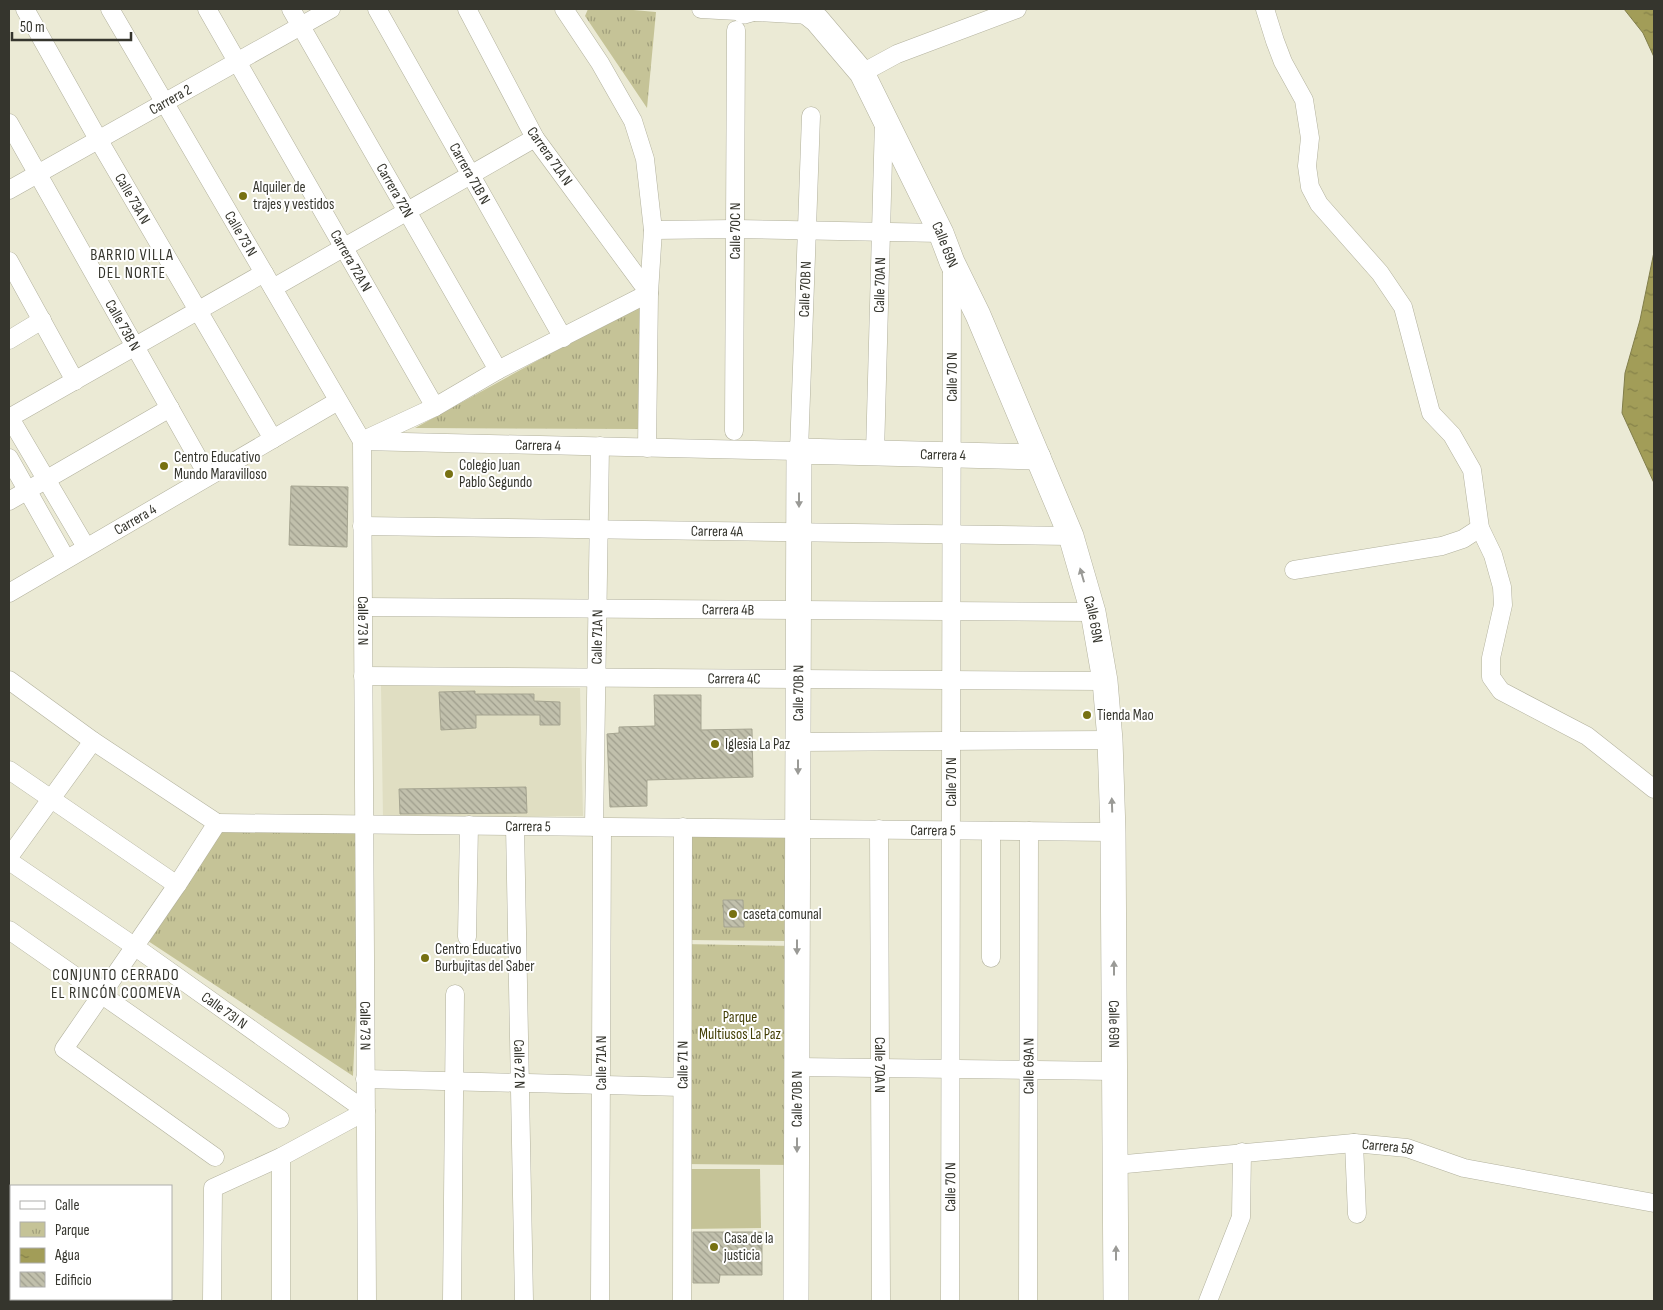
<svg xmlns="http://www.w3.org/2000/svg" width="1663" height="1310" font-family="'Sofia Sans Condensed',sans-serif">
	<defs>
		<pattern id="park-tufts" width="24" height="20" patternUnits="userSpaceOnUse" patternTransform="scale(1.25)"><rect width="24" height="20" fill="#c5c397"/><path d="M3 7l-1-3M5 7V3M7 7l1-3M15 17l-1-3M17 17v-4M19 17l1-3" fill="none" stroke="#a19f7c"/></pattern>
		<pattern id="water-ripples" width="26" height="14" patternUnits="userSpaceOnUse" patternTransform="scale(1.25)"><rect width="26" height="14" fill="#a29d58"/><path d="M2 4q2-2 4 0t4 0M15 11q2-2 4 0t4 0" fill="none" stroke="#858149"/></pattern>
		<pattern id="building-back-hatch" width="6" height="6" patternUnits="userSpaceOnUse" patternTransform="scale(1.25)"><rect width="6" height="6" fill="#c1c0ac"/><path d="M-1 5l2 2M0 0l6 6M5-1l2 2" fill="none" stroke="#9e9d8c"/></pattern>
	</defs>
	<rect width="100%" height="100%" fill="#ebead5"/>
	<path fill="#e0dec2" d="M 381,685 L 580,688 L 583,816 L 383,818 Z"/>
	<path fill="#c5c397" d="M 686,1169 L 760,1169 L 761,1228 L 686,1229 Z"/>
	<path fill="url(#park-tufts)" d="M 588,9 L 622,9 L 656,12 L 647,108 L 585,16 Z
		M 640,304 L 641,429 L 415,428 Z
		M 221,823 L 364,824 L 353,1076 L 145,939 Z
		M 689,832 L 789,833 L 788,941 L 687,940 Z
		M 682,944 L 797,946 L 797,1165 L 682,1164 Z"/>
	<path fill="url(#water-ripples)" stroke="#817e4b" d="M 1624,9 L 1654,9 L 1654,57 L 1643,33 Z
		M 1654,252 L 1654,483 L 1622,413 L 1625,373 L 1640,320 Z"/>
	<path fill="url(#building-back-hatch)" stroke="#a6a591" d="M 291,486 L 348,487 L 347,547 L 289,545 Z
		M 475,691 L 475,694 L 534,694 L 534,701 L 560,702 L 560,725 L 540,725 L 540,715 L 476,715 L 476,728 L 441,730 L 439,692 Z
		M 654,695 L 701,695 L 701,730 L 752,729 L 753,777 L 647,780 L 647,806 L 610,807 L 607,734 L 619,733 L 619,727 L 655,726 Z
		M 526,787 L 527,813 L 400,814 L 399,789 Z
		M 723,900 L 743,900 L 744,927 L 724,927 Z
		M 693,1232 L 762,1232 L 762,1275 L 720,1275 L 719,1283 L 693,1283 Z"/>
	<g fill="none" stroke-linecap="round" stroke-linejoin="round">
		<defs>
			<g id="street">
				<path id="s1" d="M 25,9 L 98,139 L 273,439"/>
				<path id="s2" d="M 110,9 L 362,441 L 367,1301"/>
				<path id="s3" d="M 207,9 L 435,407"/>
				<path id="s4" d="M 291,9 L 498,370"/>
				<path id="s5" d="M 377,9 L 563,338"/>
				<path d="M 564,9 L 600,63 L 633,121 L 645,159 L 653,230 L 649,293 L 647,448"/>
				<path d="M 701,9 L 811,15"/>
				<path d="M 1265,9 L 1275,41 L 1283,62 L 1304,100 L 1310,138 L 1307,166 L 1310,187 L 1319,204 L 1380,273 L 1403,307 L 1431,413 L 1452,435 L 1472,470 L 1480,528 L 1493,555 L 1502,587 L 1503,605 L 1491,658 L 1491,677 L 1501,691 L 1587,736 L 1654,789"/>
				<path d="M 862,73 L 897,54 L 1017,9"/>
				<path id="s6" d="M 9,123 L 208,476"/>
				<path id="s7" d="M 9,190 L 331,9"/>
				<path d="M 653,230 L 736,229 L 941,233"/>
				<path d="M 9,261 L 75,381"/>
				<path d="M 273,288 L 535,138"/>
				<path d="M 9,340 L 42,320"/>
				<path d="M 9,418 L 264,273"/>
				<path d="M 10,418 L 86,547"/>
				<path id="s8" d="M 734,431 L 736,30"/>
				<path d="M 366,439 L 435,407 L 498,370 L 649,293 L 535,138 L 467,9"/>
				<path id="s9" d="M 362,441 L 799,451 L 811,116"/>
				<path id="s10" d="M 875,453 L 884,121"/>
				<path d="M 9,458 L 66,559"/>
				<path d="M 9,501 L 170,408"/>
				<path id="s11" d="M 362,526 L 1071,536"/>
				<path d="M 1294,570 L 1442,546 L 1463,539 L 1480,528"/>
				<path id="s12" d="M 9,593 L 338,401"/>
				<path id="s13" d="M 363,607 L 1093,612"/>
				<path id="s14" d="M 363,676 L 1105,681"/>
				<path d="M 9,680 L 93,741 L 217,823"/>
				<path d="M 798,742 L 1110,740"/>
				<path d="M 9,770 L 177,885"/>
				<path id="s15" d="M 217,823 L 1113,832"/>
				<path id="s16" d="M 515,826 L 524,1301"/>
				<path id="s17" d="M 594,827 L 600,446"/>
				<path id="s18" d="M 879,829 L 881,1301"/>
				<path d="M 991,831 L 991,958"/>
				<path d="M 9,857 L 93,741"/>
				<path id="s19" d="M 9,861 L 134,946 L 366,1111 L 281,1157 L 213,1188 L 212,1301"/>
				<path d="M 9,930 L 280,1119"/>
				<path d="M 467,937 L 469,825"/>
				<path d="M 797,1067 L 1115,1071"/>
				<path d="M 365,1079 L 682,1087"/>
				<path d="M 1354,1143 L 1357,1214"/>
				<path d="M 215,1157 L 64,1049 L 177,885 L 217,823"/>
				<path d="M 281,1157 L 281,1301"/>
				<path id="s20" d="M 1115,1165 L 1354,1143 L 1407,1148 L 1464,1168 L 1654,1203"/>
				<path d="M 452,1301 L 455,994"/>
				<path id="s21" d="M 600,1301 L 602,827"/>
				<path id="s22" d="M 682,1301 L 683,827"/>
				<path id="s23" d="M 950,1301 L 952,267"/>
				<path id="s24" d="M 1028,1301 L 1029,831"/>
				<path d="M 1208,1301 L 1241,1217 L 1242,1152"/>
			</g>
			<g id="secondary">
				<path id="s25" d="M 803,9 L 817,20 L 862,73 L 941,233 L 952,262 L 978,315 L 1071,536 L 1093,612 L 1105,681 L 1110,740 L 1113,832 L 1116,1301"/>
				<path d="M 744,11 L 751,9"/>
				<path id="s26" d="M 796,1301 L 799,451 L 1038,457"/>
			</g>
		</defs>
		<use href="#street" stroke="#b2b19d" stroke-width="19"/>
		<use href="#secondary" stroke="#b2b19d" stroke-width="26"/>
		<use href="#street" stroke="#fff" stroke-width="18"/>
		<use href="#secondary" stroke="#fff" stroke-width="25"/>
	</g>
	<defs><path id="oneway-solid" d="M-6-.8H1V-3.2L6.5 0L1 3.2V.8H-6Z" transform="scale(1.25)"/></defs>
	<g fill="#9a9a96">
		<use href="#oneway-solid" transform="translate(799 500) rotate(90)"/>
		<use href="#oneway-solid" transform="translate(1082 575) rotate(-106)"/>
		<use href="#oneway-solid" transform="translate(798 767) rotate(90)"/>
		<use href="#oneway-solid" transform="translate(1112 805) rotate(-92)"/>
		<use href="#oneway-solid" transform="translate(797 947) rotate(90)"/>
		<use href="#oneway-solid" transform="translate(1114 968) rotate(-90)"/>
		<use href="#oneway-solid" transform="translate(797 1145) rotate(90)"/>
		<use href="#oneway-solid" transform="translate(1116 1253) rotate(-90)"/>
	</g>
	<g fill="#777112" stroke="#fff" stroke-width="2">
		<circle cx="243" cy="196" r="5"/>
		<circle cx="164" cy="466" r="5"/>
		<circle cx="449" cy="474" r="5"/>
		<circle cx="1087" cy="715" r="5"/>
		<circle cx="715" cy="744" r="5"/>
		<circle cx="733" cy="914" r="5"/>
		<circle cx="425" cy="958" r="5"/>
		<circle cx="714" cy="1247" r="5"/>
	</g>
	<g text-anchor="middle" stroke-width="4" stroke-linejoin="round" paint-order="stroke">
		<g font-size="15" fill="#35352d" stroke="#fff">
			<text dy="5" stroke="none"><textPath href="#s7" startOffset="185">Carrera 2</textPath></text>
			<text transform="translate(550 156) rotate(55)" y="5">Carrera 71A N</text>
			<text dy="5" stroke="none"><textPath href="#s5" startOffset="189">Carrera 71B N</textPath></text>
			<text dy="5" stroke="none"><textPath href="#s4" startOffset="209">Carrera 72N</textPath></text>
			<text dy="5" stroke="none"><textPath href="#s1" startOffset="218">Calle 73A N</textPath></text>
			<text dy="5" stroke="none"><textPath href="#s8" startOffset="200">Calle 70C N</textPath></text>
			<text dy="5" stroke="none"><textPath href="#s2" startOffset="260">Calle 73 N</textPath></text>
			<text dy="5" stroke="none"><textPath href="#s25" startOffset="278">Calle 69N</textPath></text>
			<text dy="5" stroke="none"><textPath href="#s3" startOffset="290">Carrera 72A N</textPath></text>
			<text dy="5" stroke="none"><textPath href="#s10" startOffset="168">Calle 70A N</textPath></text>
			<text dy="5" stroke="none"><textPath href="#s9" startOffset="599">Calle 70B N</textPath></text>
			<text dy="5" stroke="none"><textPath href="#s6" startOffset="232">Calle 73B N</textPath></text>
			<text dy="5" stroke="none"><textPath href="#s23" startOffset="924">Calle 70 N</textPath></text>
			<text dy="5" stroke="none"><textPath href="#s9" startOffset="176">Carrera 4</textPath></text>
			<text dy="5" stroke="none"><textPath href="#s26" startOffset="994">Carrera 4</textPath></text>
			<text dy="5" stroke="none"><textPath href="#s12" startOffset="146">Carrera 4</textPath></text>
			<text dy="5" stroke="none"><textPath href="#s11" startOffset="355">Carrera 4A</textPath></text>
			<text dy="5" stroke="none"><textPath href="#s13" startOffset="365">Carrera 4B</textPath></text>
			<text dy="5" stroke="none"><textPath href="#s25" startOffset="682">Calle 69N</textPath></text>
			<text dy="5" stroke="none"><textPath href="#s2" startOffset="680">Calle 73 N</textPath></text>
			<text dy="5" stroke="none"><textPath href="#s17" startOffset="190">Calle 71A N</textPath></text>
			<text dy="5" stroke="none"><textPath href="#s14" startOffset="371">Carrera 4C</textPath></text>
			<text dy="5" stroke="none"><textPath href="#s26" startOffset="608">Calle 70B N</textPath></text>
			<text dy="5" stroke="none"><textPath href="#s23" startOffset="519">Calle 70 N</textPath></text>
			<text dy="5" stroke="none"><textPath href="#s15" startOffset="311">Carrera 5</textPath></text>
			<text dy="5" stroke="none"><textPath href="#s15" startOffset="716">Carrera 5</textPath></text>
			<text dy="5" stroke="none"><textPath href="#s19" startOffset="262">Calle 73I N</textPath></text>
			<text dy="5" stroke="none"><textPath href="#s25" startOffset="1088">Calle 69N</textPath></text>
			<text dy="5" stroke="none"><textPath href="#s2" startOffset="1085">Calle 73 N</textPath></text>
			<text dy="5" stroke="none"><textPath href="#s16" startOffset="238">Calle 72 N</textPath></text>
			<text dy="5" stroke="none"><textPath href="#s21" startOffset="238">Calle 71A N</textPath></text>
			<text dy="5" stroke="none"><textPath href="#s22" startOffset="236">Calle 71 N</textPath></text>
			<text dy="5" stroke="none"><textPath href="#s18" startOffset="236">Calle 70A N</textPath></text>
			<text dy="5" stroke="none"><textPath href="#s24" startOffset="235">Calle 69A N</textPath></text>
			<text dy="5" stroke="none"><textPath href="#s26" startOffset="202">Calle 70B N</textPath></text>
			<text dy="5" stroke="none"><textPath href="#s20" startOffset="274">Carrera 5B</textPath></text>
			<text dy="5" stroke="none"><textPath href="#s23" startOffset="114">Calle 70 N</textPath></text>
		</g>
		<g font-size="15" fill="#35352d" stroke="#fff" text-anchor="start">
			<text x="253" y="192">Alquiler de<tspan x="253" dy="17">trajes y vestidos</tspan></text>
			<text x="174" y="462">Centro Educativo<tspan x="174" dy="17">Mundo Maravilloso</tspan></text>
			<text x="459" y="470">Colegio Juan<tspan x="459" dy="17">Pablo Segundo</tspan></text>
			<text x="1097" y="720">Tienda Mao</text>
			<text x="725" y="749">Iglesia La Paz</text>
			<text x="743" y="919">caseta comunal</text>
			<text x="435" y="954">Centro Educativo<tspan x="435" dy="17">Burbujitas del Saber</tspan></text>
			<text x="724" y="1243">Casa de la<tspan x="724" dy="17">justicia</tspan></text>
		</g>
		<g font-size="15" fill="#433f06" stroke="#fff">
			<text x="740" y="1022">Parque<tspan x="740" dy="17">Multiusos La Paz</tspan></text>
		</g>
		<g font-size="16" letter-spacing="1" fill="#35352d" stroke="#fff">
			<text x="132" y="260">BARRIO VILLA<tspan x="132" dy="18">DEL NORTE</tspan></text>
			<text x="116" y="980">CONJUNTO CERRADO<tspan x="116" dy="18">EL RINCÓN COOMEVA</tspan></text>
		</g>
	</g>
	<rect width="1663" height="1310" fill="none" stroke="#35352d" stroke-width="20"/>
	<rect x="10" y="1185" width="162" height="115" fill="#ffffff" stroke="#aeaeab"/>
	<rect x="20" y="1201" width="25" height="8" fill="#ffffff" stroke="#aeaeab"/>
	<text x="55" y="1210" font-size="15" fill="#35352d">Calle</text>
	<rect x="20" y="1222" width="25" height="15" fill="url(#park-tufts)" stroke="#aeaeab"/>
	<text x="55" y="1235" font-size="15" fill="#35352d">Parque</text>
	<rect x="20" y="1248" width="25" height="15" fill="url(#water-ripples)" stroke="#aeaeab"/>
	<text x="55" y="1260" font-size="15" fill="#35352d">Agua</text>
	<rect x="20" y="1272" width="25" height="15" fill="url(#building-back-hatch)" stroke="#aeaeab"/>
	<text x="55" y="1285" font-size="15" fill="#35352d">Edificio</text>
	<path d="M12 32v8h119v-8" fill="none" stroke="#35352d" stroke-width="2.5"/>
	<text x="20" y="32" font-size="15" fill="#35352d" stroke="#ffffff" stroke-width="4" paint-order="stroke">50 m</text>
</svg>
